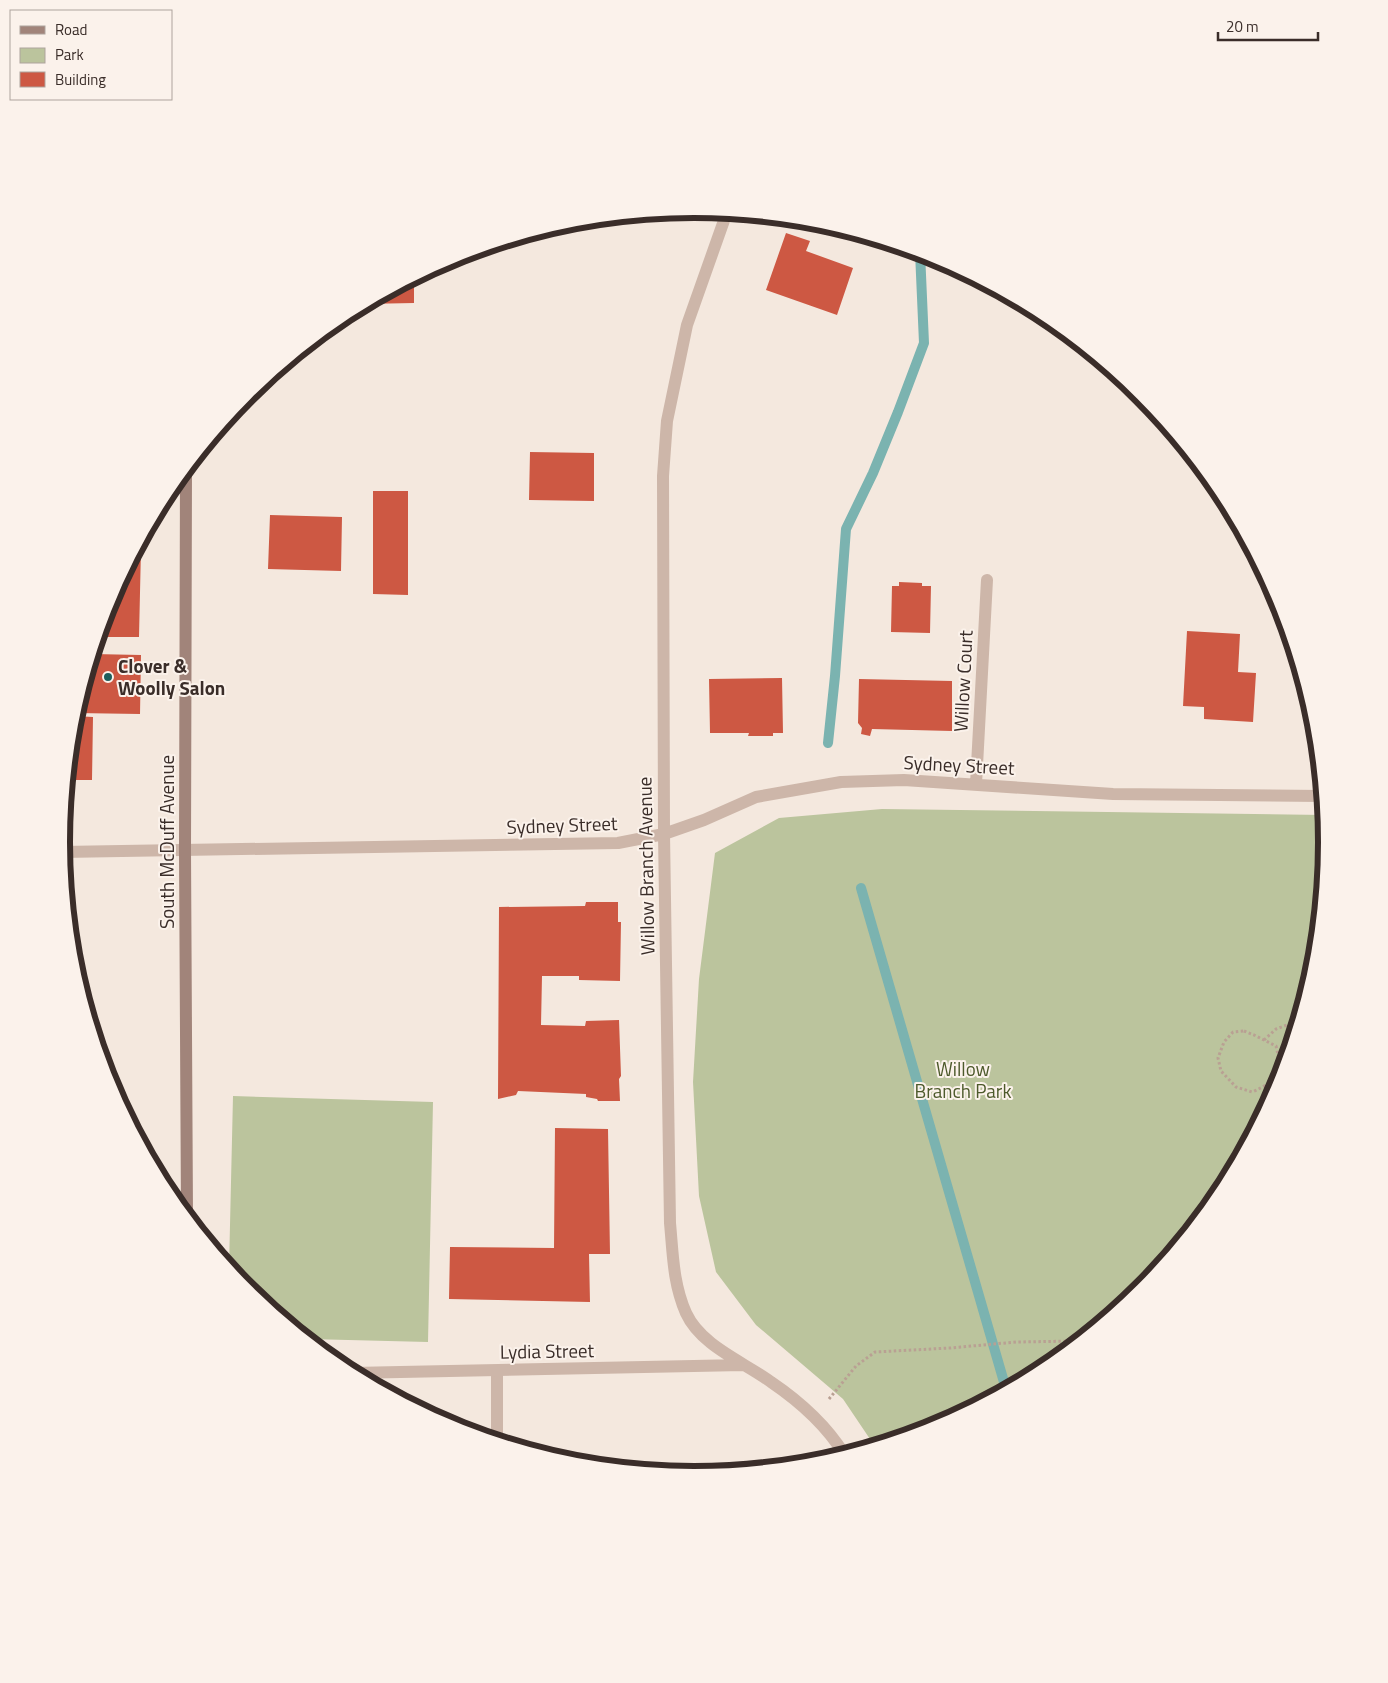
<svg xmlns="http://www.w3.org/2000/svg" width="1388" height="1683" font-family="'Titillium Web',sans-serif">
	<rect width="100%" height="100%" fill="#f4e8de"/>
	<path fill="#bbc49d" d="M 882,809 L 1324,815 L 1327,842 L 1315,965 L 1278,1084 L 1220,1193 L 1141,1289 L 1045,1368 L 936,1426 L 874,1445 L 843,1399 L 756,1325 L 716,1272 L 699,1196 L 693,1082 L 699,979 L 715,853 L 779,818 Z
		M 233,1096 L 433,1102 L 428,1342 L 308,1339 L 246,1289 L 229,1268 Z"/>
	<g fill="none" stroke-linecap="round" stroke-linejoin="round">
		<path stroke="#7bb3b0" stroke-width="10" d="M 828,743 L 835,676 L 846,529 L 873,473 L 898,412 L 924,343 L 920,252
			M 861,888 L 1006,1389"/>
	</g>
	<path fill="#cd5843" d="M 786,233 L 810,241 L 806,251 L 853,268 L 837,315 L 766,290 Z
		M 414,277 L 414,303 L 364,304 Z
		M 1001,291 L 1033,309 L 998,300 Z
		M 530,452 L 594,453 L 594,501 L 529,500 Z
		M 373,491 L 408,491 L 408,595 L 373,594 Z
		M 270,515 L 342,517 L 341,571 L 268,569 Z
		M 137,548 L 141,548 L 139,637 L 98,637 L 110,599 Z
		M 899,582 L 922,583 L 922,586 L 931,586 L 930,633 L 891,632 L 892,586 L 899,586 Z
		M 1187,631 L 1240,634 L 1238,672 L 1256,673 L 1253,722 L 1204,719 L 1204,707 L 1183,706 Z
		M 93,654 L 141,655 L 140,714 L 75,713 Z
		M 782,678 L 783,733 L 773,733 L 773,736 L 748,736 L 749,733 L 710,733 L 709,679 Z
		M 859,679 L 952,681 L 952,731 L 872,729 L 870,736 L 861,734 L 862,728 L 858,723 Z
		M 74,716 L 93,717 L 92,780 L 67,780 Z
		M 586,902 L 618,902 L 618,922 L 621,922 L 620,981 L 579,980 L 579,976 L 542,976 L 541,1025 L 585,1026 L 586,1021 L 619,1020 L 621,1076 L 619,1079 L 620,1101 L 598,1101 L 597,1099 L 586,1097 L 586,1094 L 518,1091 L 516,1095 L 498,1099 L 499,907 L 585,906 Z
		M 555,1128 L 608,1129 L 610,1254 L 589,1254 L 590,1302 L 449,1299 L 450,1247 L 554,1248 Z"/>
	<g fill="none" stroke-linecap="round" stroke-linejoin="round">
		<path stroke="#b9a093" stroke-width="3" stroke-dasharray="2.5 2.5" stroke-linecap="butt" d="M 1244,1031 L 1254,1035 L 1276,1046 C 1283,1072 1276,1082 1252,1092 L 1236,1087 L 1221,1071 L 1218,1058 L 1224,1042 L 1233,1032 Z
			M 1264,1040 L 1276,1029 L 1298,1021
			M 829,1399 L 856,1366 L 875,1352 L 950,1348 L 1016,1342 L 1078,1341"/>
		<path stroke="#cdb6a9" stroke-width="12" d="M 497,1371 L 497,1440"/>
		<path stroke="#cdb6a9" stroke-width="12" d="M 727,212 L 687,325 L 667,421 L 663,476 L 664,834 L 670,1223 C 673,1255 673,1283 686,1313 C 701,1346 744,1362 771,1382 C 799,1401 826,1425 844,1454
			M 976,784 L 987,580
			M 62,852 L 618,843 L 664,834 L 704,820 L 756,797 L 841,782 L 904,780 L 1113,794 L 1322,796
			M 352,1373 L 743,1365"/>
		<path stroke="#a1847a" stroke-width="12" d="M 186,468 L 185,851 L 187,1216"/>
	</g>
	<circle fill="#1c5e5d" stroke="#fbf2eb" stroke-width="2" cx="108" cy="677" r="5"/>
	<g text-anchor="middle" stroke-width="4" stroke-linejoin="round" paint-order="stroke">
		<g font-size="19" font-weight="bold" fill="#3a2d29" stroke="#fbf2eb" text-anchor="start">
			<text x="118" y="673">Clover &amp;<tspan x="118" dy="22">Woolly Salon</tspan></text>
		</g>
		<g font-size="19" fill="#3a2d29" stroke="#fbf2eb">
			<text transform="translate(963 681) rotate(-87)" y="7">Willow Court</text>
			<text transform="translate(959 765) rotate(3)" y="7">Sydney Street</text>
			<text transform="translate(562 825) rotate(-2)" y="7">Sydney Street</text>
			<text transform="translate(167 842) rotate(-90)" y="7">South McDuff Avenue</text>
			<text transform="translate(646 866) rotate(-91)" y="7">Willow Branch Avenue</text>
			<text transform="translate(547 1351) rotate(-1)" y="7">Lydia Street</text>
		</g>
		<g font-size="19" fill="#4d5a2b" stroke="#fbf2eb">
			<text x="963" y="1076">Willow<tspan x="963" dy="22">Branch Park</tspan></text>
		</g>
	</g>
	<path d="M0 0H1388V1683H0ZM70 842a624 624 0 1 1 1248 0a624 624 0 1 1-1248 0Z" fill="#fbf2eb" fill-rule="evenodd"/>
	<path fill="none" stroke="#3a2d29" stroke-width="6" d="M70 842a624 624 0 1 1 1248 0a624 624 0 1 1-1248 0Z"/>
	<rect x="10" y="10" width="162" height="90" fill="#fbf2eb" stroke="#aea39d"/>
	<rect x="20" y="26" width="25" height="8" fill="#a1847a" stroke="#aea39d"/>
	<text x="55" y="35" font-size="15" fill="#3a2d29">Road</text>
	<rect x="20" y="48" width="25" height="15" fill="#bbc49d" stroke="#aea39d"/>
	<text x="55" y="60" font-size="15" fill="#3a2d29">Park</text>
	<rect x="20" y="72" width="25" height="15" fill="#cd5843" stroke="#aea39d"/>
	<text x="55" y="85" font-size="15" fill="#3a2d29">Building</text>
	<path d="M1218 32v8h100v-8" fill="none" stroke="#3a2d29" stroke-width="2.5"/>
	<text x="1226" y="32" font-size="15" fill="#3a2d29" stroke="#fbf2eb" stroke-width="4" paint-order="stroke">20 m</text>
</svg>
